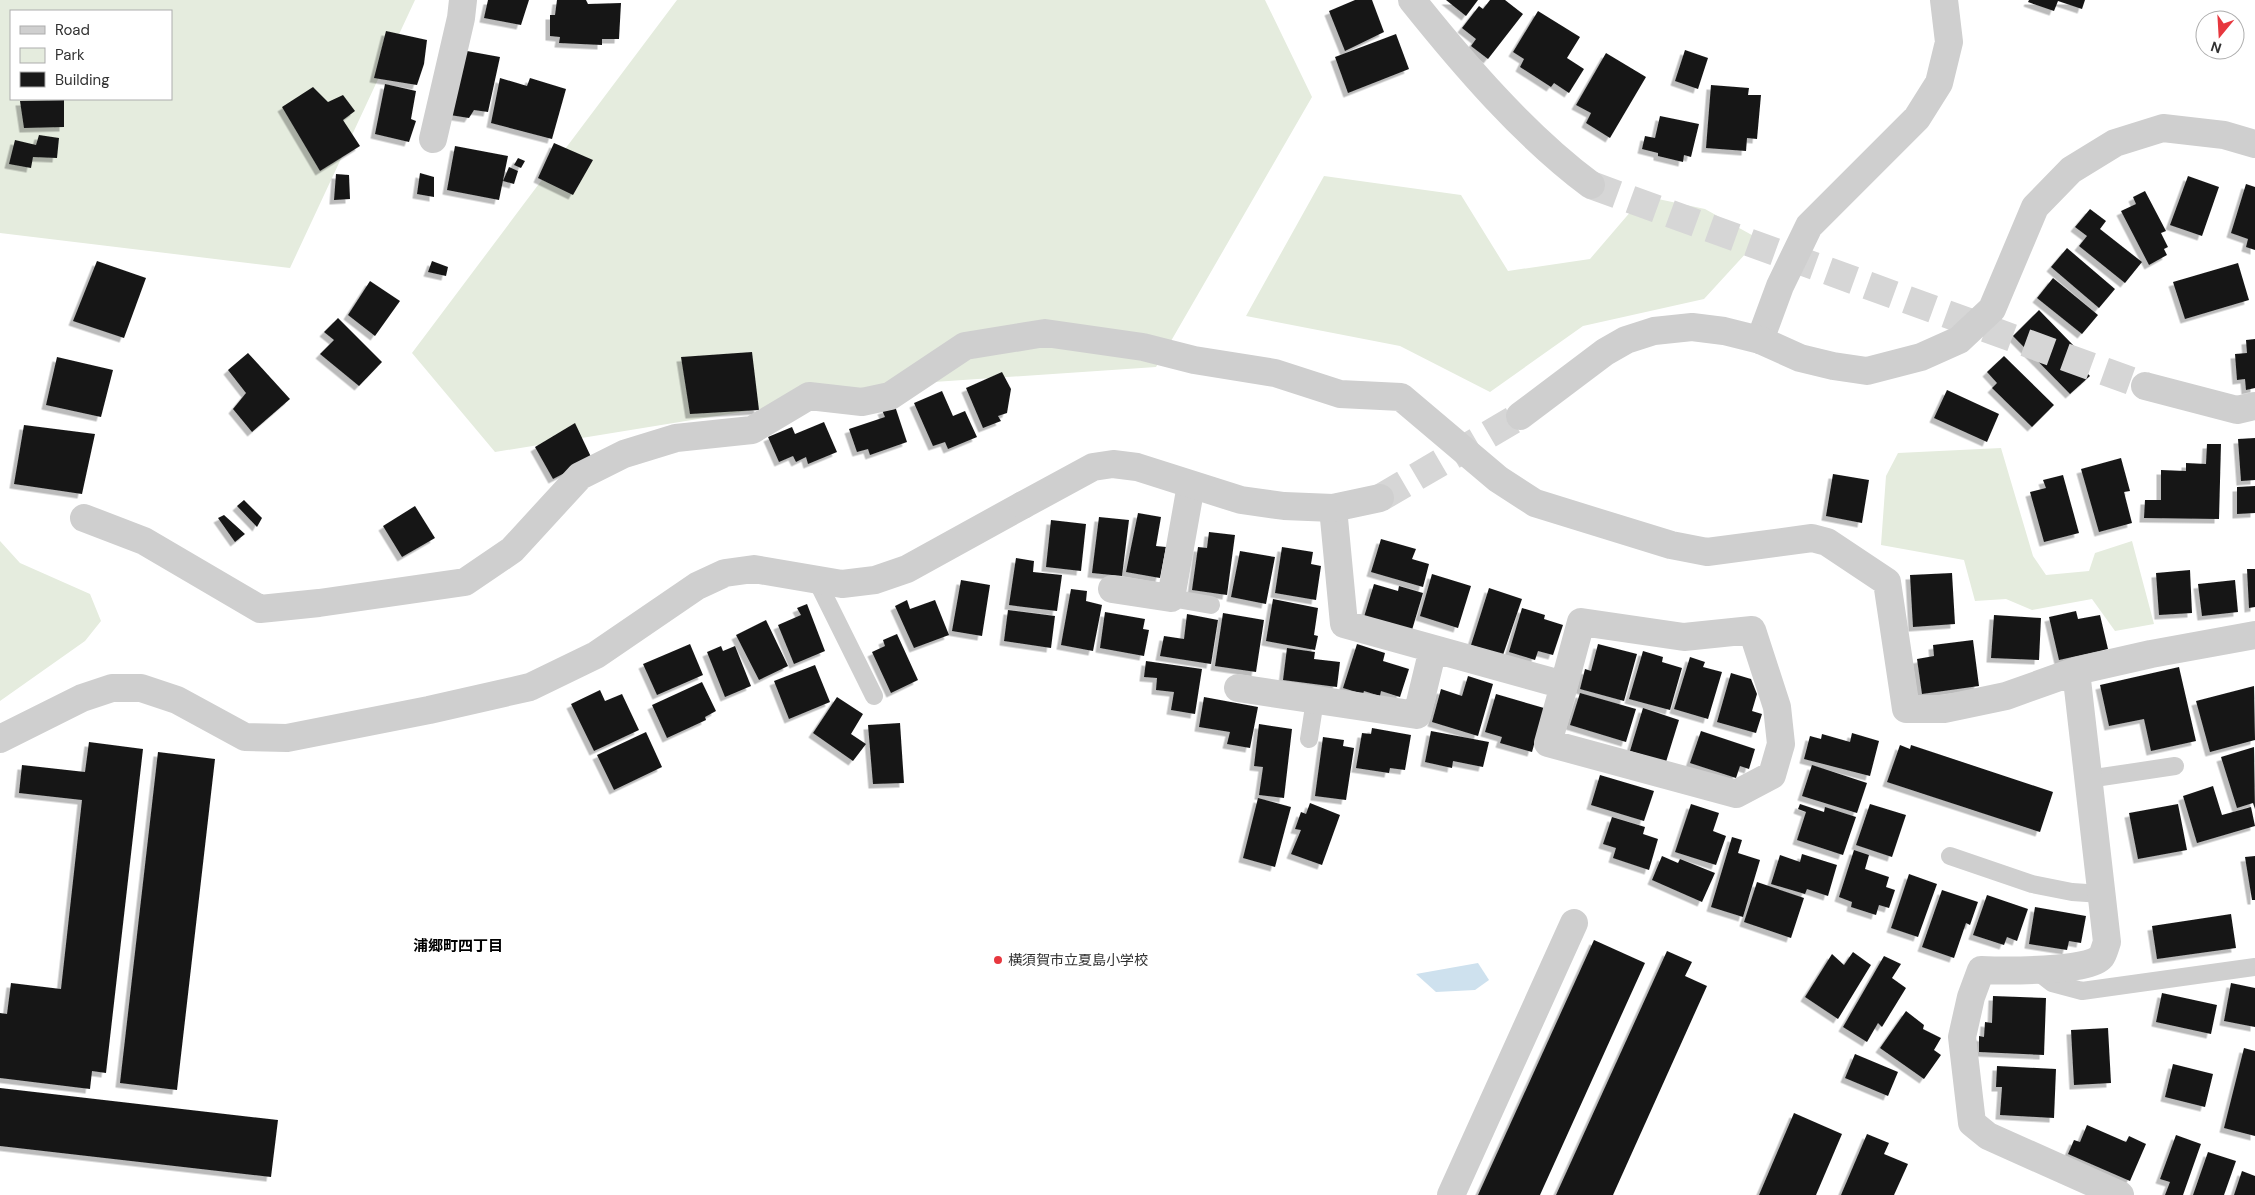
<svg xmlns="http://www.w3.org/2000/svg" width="2255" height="1195" font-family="'DM Sans','Noto Sans JP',sans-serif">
	<defs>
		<filter id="shadow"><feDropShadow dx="-4.5" dy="4.5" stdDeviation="0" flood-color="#0004"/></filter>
	</defs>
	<rect width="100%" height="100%" fill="#fff"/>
	<path fill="#e5ecde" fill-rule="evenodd" d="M 0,0 L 415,0 L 290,268 L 0,233 ZM 11,11 L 171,11 L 171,99 L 11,99 Z
		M 677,0 L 1265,0 L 1312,97 L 1156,367 L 919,383 L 495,452 L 412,353 Z
		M 1324,176 L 1461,195 L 1508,271 L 1590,259 L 1644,196 L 1705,209 L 1759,239 L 1704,299 L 1583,326 L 1490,392 L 1400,346 L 1246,316 Z
		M 2001,448 L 2033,556 L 2046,575 L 2089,571 L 2095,553 L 2132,541 L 2154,624 L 2115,631 L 2092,599 L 2032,610 L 2006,599 L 1975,601 L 1964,560 L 1881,545 L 1886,476 L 1898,453 Z
		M 0,541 L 20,563 L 90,594 L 101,621 L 85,641 L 0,701 Z"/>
	<path fill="#cee1ee" d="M 1478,963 L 1489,980 L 1475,990 L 1436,992 L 1416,974 Z"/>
	<path fill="#191919" filter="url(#shadow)" d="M 488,0 L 529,0 L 521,25 L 484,18 Z
		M 557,0 L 586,0 L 588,4 L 621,3 L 619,39 L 602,39 L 602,45 L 559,43 L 560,37 L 550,36 L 550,15 L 555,15 Z
		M 1355,0 L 1372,0 L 1384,32 L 1345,51 L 1329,11 Z
		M 1446,0 L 1478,0 L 1466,16 Z
		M 1490,0 L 1505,0 L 1523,14 L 1488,59 L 1471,46 L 1476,39 L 1462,28 L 1479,6 L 1483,9 Z
		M 2029,0 L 2085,0 L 2082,9 L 2058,1 L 2054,11 L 2028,2 Z
		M 1538,11 L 1580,37 L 1567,58 L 1584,69 L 1569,93 L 1554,83 L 1551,87 L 1520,67 L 1524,59 L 1513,52 Z
		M 386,31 L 427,40 L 424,64 L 417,85 L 374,78 Z
		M 1396,34 L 1409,69 L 1348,93 L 1335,57 Z
		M 1685,50 L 1708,58 L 1698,89 L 1675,81 Z
		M 467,51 L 500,57 L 488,112 L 474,110 L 469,118 L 450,115 Z
		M 1606,53 L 1646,77 L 1610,138 L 1586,123 L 1591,113 L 1576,105 Z
		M 500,78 L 527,86 L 530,78 L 566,89 L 552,139 L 491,123 Z
		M 385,84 L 416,91 L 411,119 L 416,121 L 409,142 L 375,134 Z
		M 1711,85 L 1749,88 L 1748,95 L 1761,95 L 1757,139 L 1747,138 L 1746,151 L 1706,148 Z
		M 313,87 L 328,102 L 343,95 L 355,111 L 343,120 L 360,146 L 320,171 L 282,107 Z
		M 64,100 L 64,127 L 24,128 L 20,101 Z
		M 1660,116 L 1699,124 L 1691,157 L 1684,155 L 1683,162 L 1658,156 L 1658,153 L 1642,149 L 1645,136 L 1655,138 Z
		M 39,135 L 59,138 L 57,158 L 33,157 L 31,168 L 9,164 L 15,140 L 36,145 Z
		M 554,143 L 593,160 L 573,195 L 538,178 Z
		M 455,146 L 508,156 L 499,200 L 447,190 Z
		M 518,158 L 525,161 L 521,168 L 514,165 Z
		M 509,167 L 518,171 L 514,184 L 503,181 Z
		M 420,173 L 434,177 L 434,197 L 417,194 Z
		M 336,174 L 349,175 L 350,199 L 334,200 Z
		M 2188,176 L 2219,187 L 2202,236 L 2170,225 Z
		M 2246,184 L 2255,187 L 2255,250 L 2246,247 L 2248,239 L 2231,233 Z
		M 2145,191 L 2166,231 L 2161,233 L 2168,247 L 2164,249 L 2167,255 L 2149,265 L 2121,211 L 2136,204 L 2133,197 Z
		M 2090,209 L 2106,221 L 2100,229 L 2142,262 L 2125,283 L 2079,246 L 2087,236 L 2075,227 Z
		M 2067,248 L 2115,289 L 2099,308 L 2051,267 Z
		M 97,261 L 146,278 L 124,338 L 73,321 Z
		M 432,261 L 448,267 L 446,276 L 428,272 Z
		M 2238,263 L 2249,300 L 2185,319 L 2173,282 Z
		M 2053,278 L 2098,315 L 2082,334 L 2037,298 Z
		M 370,281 L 400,301 L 375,336 L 348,315 Z
		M 2039,310 L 2074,346 L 2067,353 L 2090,376 L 2070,394 L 2013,336 Z
		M 338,318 L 382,362 L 359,386 L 320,354 L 334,340 L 324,332 Z
		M 2255,339 L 2255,388 L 2246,390 L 2245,379 L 2237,380 L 2235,354 L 2247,353 L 2246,340 Z
		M 752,352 L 759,410 L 690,414 L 681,357 Z
		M 248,353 L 290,399 L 252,432 L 233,409 L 246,393 L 228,370 Z
		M 2004,356 L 2054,405 L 2032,427 L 1992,388 L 1997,383 L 1987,372 Z
		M 57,357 L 113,370 L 101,417 L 46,405 Z
		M 1002,372 L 1011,389 L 1007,413 L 998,416 L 1001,421 L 983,428 L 966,388 Z
		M 1947,390 L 1999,414 L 1987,442 L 1934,418 Z
		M 942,391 L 953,416 L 965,411 L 977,437 L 948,449 L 945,442 L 933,446 L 914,403 Z
		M 895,406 L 907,442 L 870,455 L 868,449 L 857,452 L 849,429 L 885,417 L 882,410 Z
		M 824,422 L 837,452 L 808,464 L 806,457 L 796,462 L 793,456 L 779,462 L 768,437 L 792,427 L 795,434 Z
		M 575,423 L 592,459 L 553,479 L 535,447 Z
		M 24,425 L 95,434 L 82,494 L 14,484 Z
		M 2255,438 L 2255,480 L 2241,481 L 2238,439 Z
		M 2207,444 L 2221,444 L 2219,519 L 2144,518 L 2145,500 L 2161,500 L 2161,470 L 2186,471 L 2186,463 L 2206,464 Z
		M 2121,458 L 2130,491 L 2124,492 L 2132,523 L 2099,532 L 2081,469 Z
		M 1833,474 L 1869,480 L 1862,523 L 1826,516 Z
		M 2063,475 L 2079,533 L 2044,542 L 2030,492 L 2046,488 L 2043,480 Z
		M 2255,486 L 2255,513 L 2237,514 L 2237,487 Z
		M 244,500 L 262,518 L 257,527 L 237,506 Z
		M 415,506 L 435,538 L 402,557 L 383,526 Z
		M 1138,513 L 1161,517 L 1156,546 L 1166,547 L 1160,578 L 1126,572 Z
		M 224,515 L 245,534 L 235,542 L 218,518 Z
		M 1099,517 L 1129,520 L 1122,576 L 1092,573 Z
		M 1051,520 L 1086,524 L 1081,571 L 1046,567 Z
		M 1209,532 L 1235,535 L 1227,595 L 1192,590 L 1198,547 L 1207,548 Z
		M 1381,539 L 1416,549 L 1412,559 L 1429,564 L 1423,587 L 1371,572 Z
		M 1282,547 L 1313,552 L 1311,564 L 1321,566 L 1316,600 L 1275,593 Z
		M 1240,551 L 1275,557 L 1266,604 L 1231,597 Z
		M 1016,558 L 1034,561 L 1033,572 L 1062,575 L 1057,611 L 1009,605 Z
		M 2247,569 L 2255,569 L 2255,607 L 2249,608 Z
		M 2190,570 L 2192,613 L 2159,615 L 2156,573 Z
		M 1952,573 L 1955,624 L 1913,627 L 1910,575 Z
		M 1432,574 L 1471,586 L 1458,628 L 1420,616 Z
		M 961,580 L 990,585 L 982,636 L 952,631 Z
		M 2235,580 L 2238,612 L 2202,616 L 2198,584 Z
		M 1374,584 L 1398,591 L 1399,586 L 1423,593 L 1412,630 L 1364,617 Z
		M 1489,588 L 1522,599 L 1503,655 L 1471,645 Z
		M 1071,589 L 1087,591 L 1086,601 L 1102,605 L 1093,651 L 1061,645 Z
		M 1273,599 L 1318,608 L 1314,635 L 1318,636 L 1315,650 L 1266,641 Z
		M 907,600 L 910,609 L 935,600 L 949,635 L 914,648 L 895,606 Z
		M 807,604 L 825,651 L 794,664 L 778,625 L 801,615 L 797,608 Z
		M 1522,608 L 1545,615 L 1544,619 L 1563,625 L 1553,655 L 1538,651 L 1535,660 L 1509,652 Z
		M 1008,610 L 1055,616 L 1051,648 L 1004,641 Z
		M 2076,611 L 2078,619 L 2100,615 L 2108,649 L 2059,660 L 2049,617 Z
		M 1105,612 L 1145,619 L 1143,629 L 1149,630 L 1144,656 L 1100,648 Z
		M 1223,613 L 1264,620 L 1256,672 L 1215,666 Z
		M 1187,614 L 1218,620 L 1211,664 L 1160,656 L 1164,636 L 1184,639 Z
		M 1994,615 L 2041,618 L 2039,660 L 1991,658 Z
		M 766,620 L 788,666 L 759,680 L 736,635 Z
		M 897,634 L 918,680 L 891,693 L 872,652 L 885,646 L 883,640 Z
		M 1973,640 L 1979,686 L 1922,694 L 1917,659 L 1934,656 L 1933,645 Z
		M 690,644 L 703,675 L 657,695 L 643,664 Z
		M 1357,644 L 1385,653 L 1383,661 L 1409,669 L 1400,697 L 1381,691 L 1380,696 L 1364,691 L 1363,694 L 1343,688 Z
		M 1598,644 L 1637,654 L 1624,701 L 1580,689 L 1585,669 L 1591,671 Z
		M 721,646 L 723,651 L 735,646 L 751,686 L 725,697 L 707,652 Z
		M 1287,648 L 1315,652 L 1314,659 L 1340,662 L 1337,687 L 1283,680 Z
		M 1643,651 L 1663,657 L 1662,662 L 1682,668 L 1670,710 L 1629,699 Z
		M 1690,657 L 1705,662 L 1703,667 L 1722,672 L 1708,719 L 1674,709 Z
		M 1146,661 L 1202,669 L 1195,714 L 1171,710 L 1174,692 L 1156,690 L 1157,678 L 1144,677 Z
		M 815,665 L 830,702 L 789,719 L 774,681 Z
		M 2179,667 L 2196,741 L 2151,751 L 2144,719 L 2109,726 L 2100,685 Z
		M 1731,673 L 1751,679 L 1757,694 L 1752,711 L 1762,714 L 1756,733 L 1717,722 Z
		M 1468,676 L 1493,684 L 1478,736 L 1432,722 L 1441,689 L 1462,696 Z
		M 702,682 L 716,711 L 705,717 L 706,720 L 667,738 L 652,705 Z
		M 2254,686 L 2255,740 L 2210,752 L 2196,701 Z
		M 600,690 L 605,701 L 622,694 L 639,730 L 594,751 L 571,704 Z
		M 1580,693 L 1636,709 L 1626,742 L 1570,725 Z
		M 1496,694 L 1544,708 L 1532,752 L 1500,743 L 1502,737 L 1485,732 Z
		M 837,697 L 863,714 L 851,734 L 866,744 L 853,761 L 813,733 Z
		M 1204,697 L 1258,707 L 1250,748 L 1227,744 L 1230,732 L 1199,727 Z
		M 1643,708 L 1679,720 L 1666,762 L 1630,751 Z
		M 900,723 L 904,783 L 873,784 L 868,725 Z
		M 1259,724 L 1292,729 L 1284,798 L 1259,795 L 1263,767 L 1254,766 Z
		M 1372,728 L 1411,735 L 1405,770 L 1390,768 L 1389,773 L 1356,768 L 1362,733 L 1371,734 Z
		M 1431,731 L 1489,742 L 1483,767 L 1453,761 L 1452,768 L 1425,762 Z
		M 1701,731 L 1755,749 L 1749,769 L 1740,766 L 1736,778 L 1690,763 Z
		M 646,732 L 662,767 L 614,790 L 597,755 Z
		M 1852,733 L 1879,741 L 1870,776 L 1804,759 L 1810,736 L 1821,739 L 1822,734 L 1850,742 Z
		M 1323,737 L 1344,740 L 1343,746 L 1354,748 L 1346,800 L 1315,796 Z
		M 89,742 L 143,749 L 106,1073 L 92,1071 L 90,1089 L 0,1078 L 0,1013 L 7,1014 L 11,983 L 61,989 L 82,800 L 19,793 L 22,765 L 85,772 Z
		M 1900,745 L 1910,749 L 1911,745 L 2053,792 L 2040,832 L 1887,782 Z
		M 2254,747 L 2255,809 L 2253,803 L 2237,808 L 2221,757 Z
		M 158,752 L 215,759 L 177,1090 L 120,1083 Z
		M 1812,765 L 1867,783 L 1857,813 L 1802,796 Z
		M 1600,775 L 1654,791 L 1644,821 L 1591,805 Z
		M 2213,786 L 2222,815 L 2251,807 L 2255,826 L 2197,843 L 2183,796 Z
		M 1258,798 L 1291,807 L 1275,867 L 1243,858 Z
		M 1310,803 L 1340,815 L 1322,865 L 1291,854 L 1301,830 L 1295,829 L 1301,812 L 1306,814 Z
		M 1691,804 L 1719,813 L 1713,831 L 1726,836 L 1716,865 L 1675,852 Z
		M 1800,804 L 1824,812 L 1825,807 L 1856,817 L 1843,855 L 1797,840 L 1806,812 L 1798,809 Z
		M 1870,804 L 1906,815 L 1892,857 L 1856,845 Z
		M 2178,804 L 2187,850 L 2138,859 L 2129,813 Z
		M 1612,817 L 1645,827 L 1643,834 L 1658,839 L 1649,870 L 1613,858 L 1616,848 L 1603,844 Z
		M 1732,837 L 1742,840 L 1738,853 L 1760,860 L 1743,917 L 1711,907 Z
		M 1854,850 L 1869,855 L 1865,869 L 1889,877 L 1886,887 L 1895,890 L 1889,908 L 1879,905 L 1876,915 L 1851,907 L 1852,902 L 1839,897 Z
		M 1802,854 L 1837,865 L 1828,896 L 1807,889 L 1805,894 L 1771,884 L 1780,855 L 1800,862 Z
		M 1662,856 L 1678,863 L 1680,859 L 1715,873 L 1702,902 L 1652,880 Z
		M 2255,856 L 2255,900 L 2252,900 L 2245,857 Z
		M 1909,874 L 1937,884 L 1918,937 L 1891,928 Z
		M 1757,882 L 1804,898 L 1791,938 L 1744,922 Z
		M 1942,890 L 1978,902 L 1970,925 L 1966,923 L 1954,958 L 1922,947 Z
		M 1987,895 L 2028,909 L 2017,941 L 2007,937 L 2004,945 L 1973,935 Z
		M 2035,907 L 2086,916 L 2081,943 L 2069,941 L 2067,950 L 2029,944 Z
		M 2231,914 L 2236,948 L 2157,959 L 2152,926 Z
		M 1594,940 L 1645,963 L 1540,1195 L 1478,1195 Z
		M 1667,951 L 1692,962 L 1685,976 L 1707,986 L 1613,1195 L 1556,1195 Z
		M 1853,952 L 1871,965 L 1838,1019 L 1805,997 L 1832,954 L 1844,965 Z
		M 1884,956 L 1901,964 L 1892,978 L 1906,988 L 1882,1027 L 1878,1023 L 1867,1042 L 1843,1027 Z
		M 2231,983 L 2255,988 L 2255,1027 L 2224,1021 Z
		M 2162,993 L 2217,1005 L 2211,1034 L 2156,1022 Z
		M 1993,996 L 2046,998 L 2044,1055 L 1979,1052 L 1979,1036 L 1984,1037 L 1985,1022 L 1992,1023 Z
		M 1906,1011 L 1924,1025 L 1923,1029 L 1941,1038 L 1934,1050 L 1941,1055 L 1924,1079 L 1880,1048 Z
		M 2108,1028 L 2111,1083 L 2074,1085 L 2071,1030 Z
		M 2244,1048 L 2255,1051 L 2255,1136 L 2224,1128 Z
		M 1855,1054 L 1898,1072 L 1888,1096 L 1845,1078 Z
		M 2173,1064 L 2213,1074 L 2205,1107 L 2165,1097 Z
		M 1997,1066 L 2056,1069 L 2054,1118 L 2000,1115 L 2002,1087 L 1996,1087 Z
		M 0,1088 L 278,1120 L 271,1177 L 0,1146 Z
		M 1794,1113 L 1842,1134 L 1816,1195 L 1759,1195 Z
		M 2087,1125 L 2126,1142 L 2129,1136 L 2146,1144 L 2130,1181 L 2068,1154 L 2074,1140 L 2080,1142 Z
		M 1867,1134 L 1889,1143 L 1884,1154 L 1908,1164 L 1894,1195 L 1841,1195 Z
		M 2176,1135 L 2201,1144 L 2183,1195 L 2165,1195 L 2170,1182 L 2160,1179 Z
		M 2208,1152 L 2236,1161 L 2224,1195 L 2193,1195 Z
		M 2242,1171 L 2255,1176 L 2255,1195 L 2234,1195 Z"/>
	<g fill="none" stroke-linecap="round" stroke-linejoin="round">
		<path stroke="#d6d6d6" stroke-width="28" stroke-dasharray="28 14" stroke-linecap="butt" d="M 1591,185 L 2145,386"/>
		<path stroke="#d6d6d6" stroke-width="28" stroke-dasharray="28 14" stroke-linecap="butt" d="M 1380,498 L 1520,416"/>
		<path stroke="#cfcfcf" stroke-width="18" d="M 816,579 L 874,696
			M 1171,598 L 1211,605
			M 1309,739 L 1315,700
			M 2088,779 L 2175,766
			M 1950,856 L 2032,884 L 2072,892 L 2102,894
			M 2034,969 L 2052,983 L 2082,991 L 2255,967"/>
		<path stroke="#cfcfcf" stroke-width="28" d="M 1412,0 C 1464,65 1524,135 1591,185
			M 433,139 L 461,18 L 463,0
			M 1760,340 L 1780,286 L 1809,226 L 1917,118 L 1939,83 L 1949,42 L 1944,0
			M 2145,386 L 2237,410 L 2255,406
			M 1333,508 L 1344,624 L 1564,685 L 1581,622 L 1684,637 L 1752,630 L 1777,707 L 1781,744 L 1772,775 L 1736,794 L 1548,743 L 1564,685
			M 84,518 L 144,541 L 260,609 L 319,603 L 465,582 L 512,550 L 580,476 L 624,454 L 676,438 L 752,430 L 809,396 L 862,402 L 890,396 L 965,346 L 1045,333 L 1143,347 L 1194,360 L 1275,373 L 1340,394 L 1401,397 L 1498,479 L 1535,503 L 1671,545 L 1707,552 L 1812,538 L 1827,542 L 1887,582 L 1906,709 L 1944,709 L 2006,696 L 2076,671 L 2151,654 L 2255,635
			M 1112,589 L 1171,598 L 1191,485
			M 2076,671 L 2107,942 C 2105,947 2104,953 2101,957 C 2089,972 2002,971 1981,970 L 1971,997 L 1962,1037 L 1972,1123 L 1988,1136 L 2120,1195
			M 1238,688 L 1417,715 L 1433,649
			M 0,739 L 82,698 L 112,688 L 141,688 L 177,700 L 245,737 L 287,738 L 429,710 L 530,687 L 596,655 L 697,586 L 725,573 L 754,569 L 842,584 L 875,580 L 907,569 L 1023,505
			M 1451,1195 L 1574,923"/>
		<path stroke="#cfcfcf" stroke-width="28" d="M 1520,416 L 1605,352 L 1626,340 L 1654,331 L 1692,327 L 1724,331 L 1760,340 L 1800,358 L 1833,366 L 1867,371 L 1921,357 L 1959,340 L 1992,309 L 2035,207 L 2071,170 L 2115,143 L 2163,128 L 2224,135 L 2255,144
			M 1023,505 L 1093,467 L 1113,464 L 1137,467 L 1241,500 L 1284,506 L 1333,508 L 1380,498"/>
	</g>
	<circle fill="#e7373e" stroke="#fff" stroke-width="2" cx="998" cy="960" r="5"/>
	<g text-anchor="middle" stroke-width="5" stroke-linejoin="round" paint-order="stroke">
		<g font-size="14" fill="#323232" stroke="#fff" text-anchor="start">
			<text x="1008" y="965">横須賀市立夏島小学校</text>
		</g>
		<g font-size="15" font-weight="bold" fill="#000" stroke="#fff">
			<text x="458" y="951">浦郷町四丁目</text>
		</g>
	</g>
	<rect x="10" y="10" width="162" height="90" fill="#ffffff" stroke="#adadad"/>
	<rect x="20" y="26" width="25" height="8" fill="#cfcfcf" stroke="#adadad"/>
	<text x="55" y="35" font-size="15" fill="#323232">Road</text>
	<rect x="20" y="48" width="25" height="15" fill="#e5ecde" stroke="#adadad"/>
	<text x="55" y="60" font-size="15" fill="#323232">Park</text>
	<rect x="20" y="72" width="25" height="15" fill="#191919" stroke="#adadad"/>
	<text x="55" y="85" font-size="15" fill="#323232">Building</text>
	<g transform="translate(2220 35) rotate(198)"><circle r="24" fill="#ffffff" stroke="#adadad"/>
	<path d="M0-4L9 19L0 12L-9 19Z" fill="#e7373e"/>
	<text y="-8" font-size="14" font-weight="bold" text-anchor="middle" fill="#323232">N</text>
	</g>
</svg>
